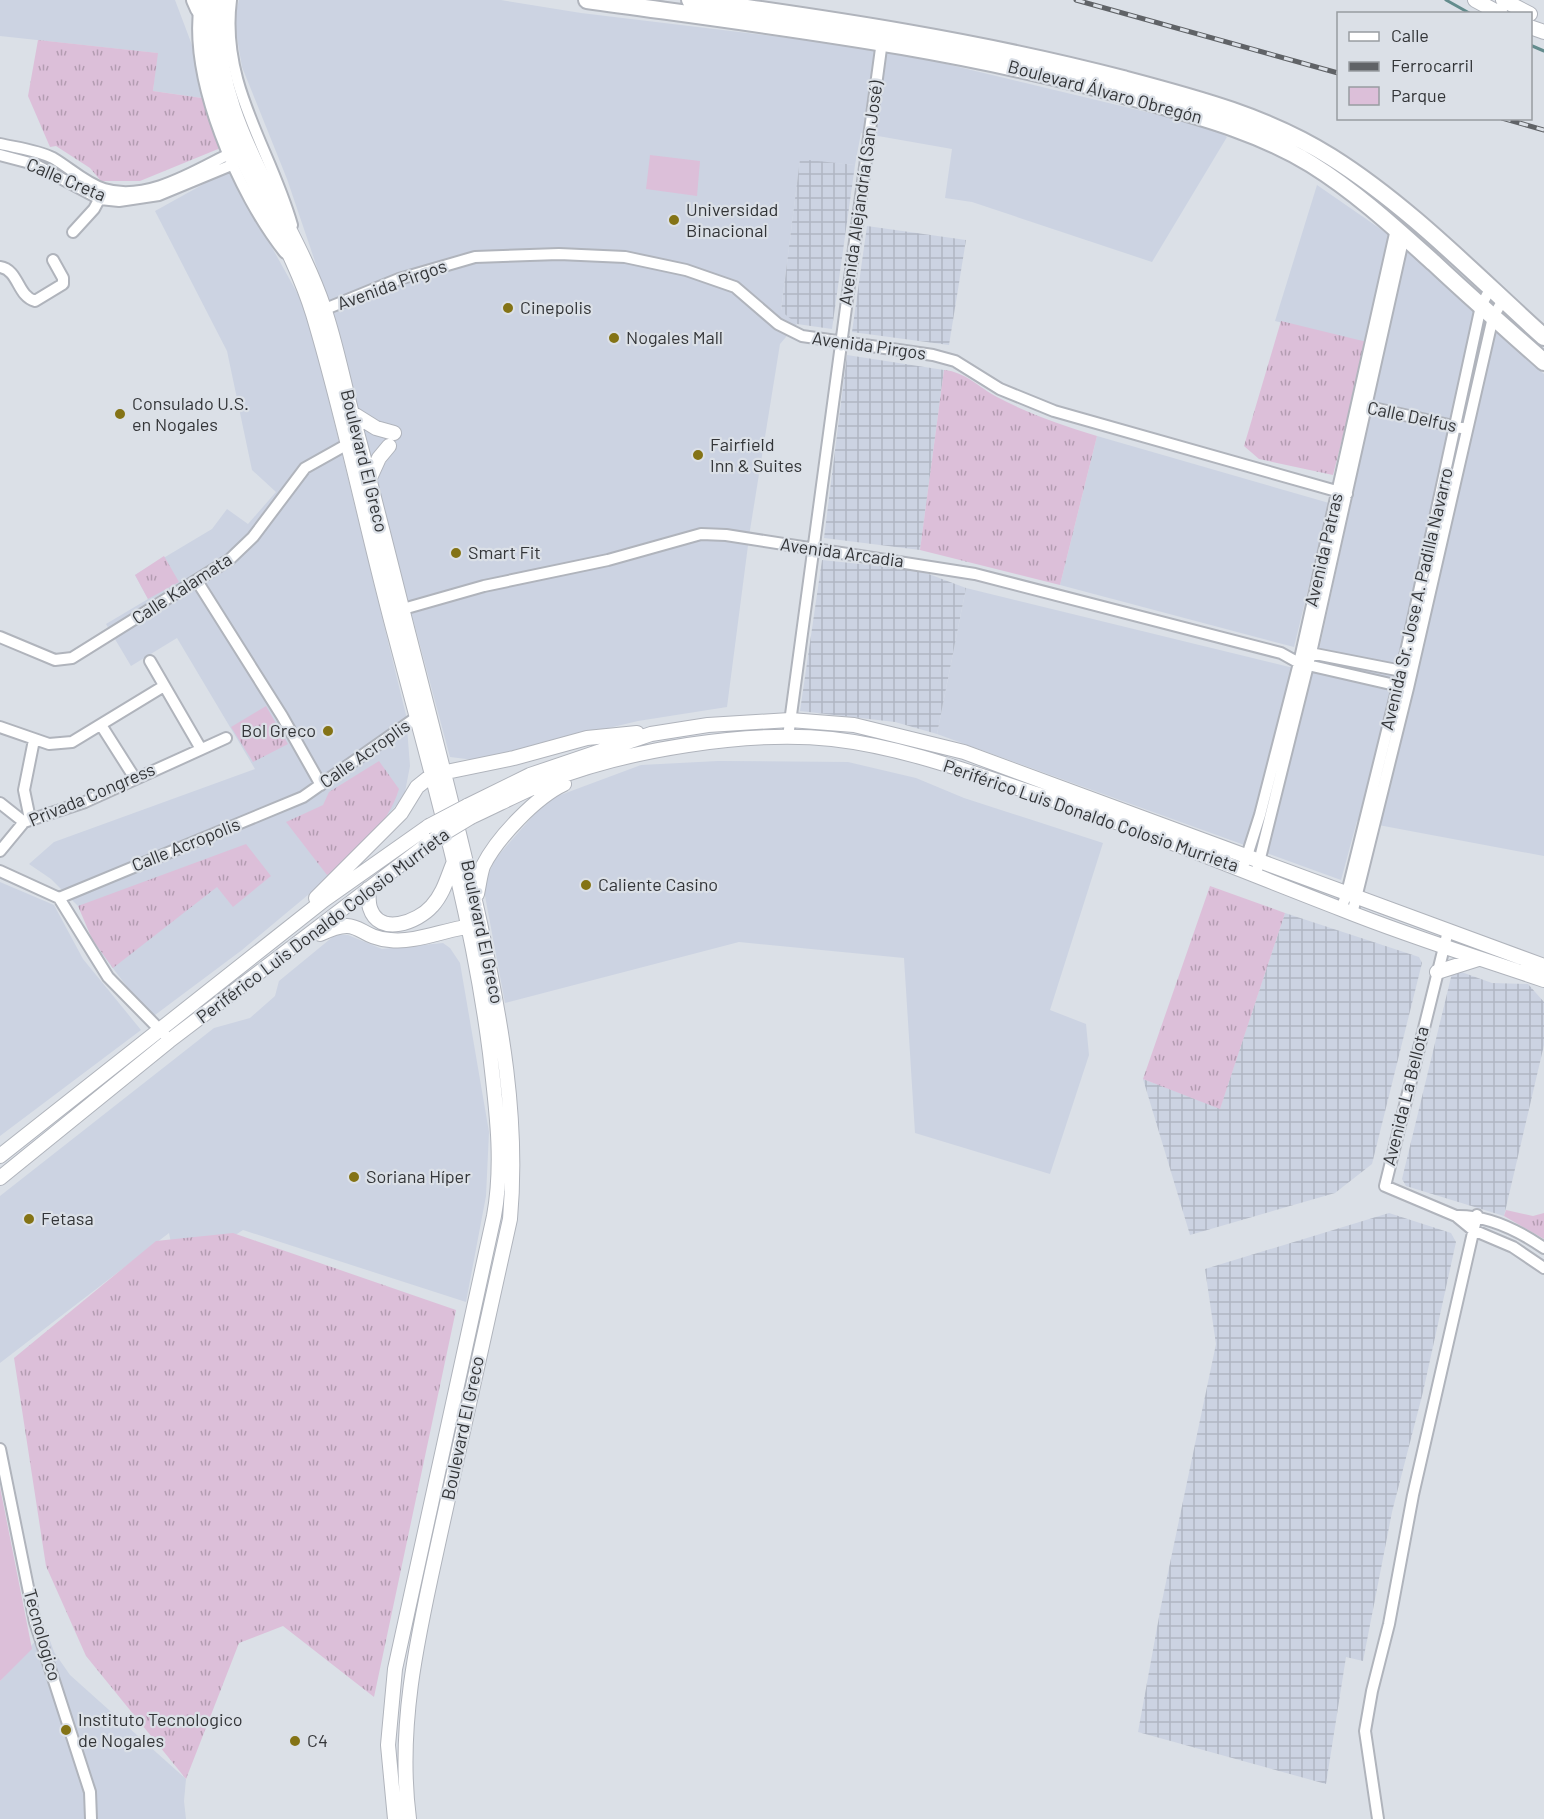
<svg xmlns="http://www.w3.org/2000/svg" width="1544" height="1819" font-family="Barlow,sans-serif">
	<defs>
		<pattern id="industrial-grid" width="8" height="8" patternUnits="userSpaceOnUse" patternTransform="scale(1.5)"><rect width="8" height="8" fill="#ccd3e2"/><path d="M0 4h8M4 0v8" fill="none" stroke="#b0b6c3"/></pattern>
		<pattern id="grass-tufts" width="24" height="20" patternUnits="userSpaceOnUse" patternTransform="scale(1.5)"><rect width="24" height="20" fill="#dcbfd9"/><path d="M3 7l-1-3M5 7V3M7 7l1-3M15 17l-1-3M17 17v-4M19 17l1-3" fill="none" stroke="#b39cb1"/></pattern>
	</defs>
	<rect width="100%" height="100%" fill="#dbe0e7"/>
	<path fill="#ccd3e2" d="M 0,0 L 175,0 L 195,53 L 202,98 L 153,91 L 157,53 L 0,36 Z
		M 239,0 L 501,0 L 581,13 L 888,50 L 1213,128 L 1227,137 L 1152,262 L 972,202 L 945,198 L 952,149 L 861,133 L 855,165 L 800,160 L 781,310 L 797,324 L 780,344 L 750,530 L 727,707 L 638,721 L 474,760 L 450,757 L 325,291 L 287,179 L 242,67 L 234,20 Z
		M 229,170 L 305,307 L 310,323 L 406,715 L 410,766 L 404,797 L 333,874 L 242,950 L 151,1018 L 102,954 L 78,906 L 51,879 L 29,864 L 54,842 L 255,769 L 177,638 L 131,666 L 106,624 L 148,599 L 135,575 L 212,529 L 227,509 L 248,524 L 276,492 L 252,470 L 227,351 L 155,211 Z
		M 1317,185 L 1408,248 L 1544,374 L 1544,856 L 1357,821 L 1341,880 L 937,734 L 966,588 L 1314,673 L 1385,348 L 1275,321 Z
		M 1097,436 L 1329,503 L 1294,647 L 1060,585 Z
		M 718,761 L 848,762 L 916,778 L 964,798 L 1103,843 L 1050,1010 L 1086,1024 L 1089,1055 L 1050,1174 L 915,1133 L 904,958 L 739,942 L 505,1003 L 483,885 L 496,858 L 547,800 L 641,765 Z
		M 0,882 L 54,905 L 83,959 L 141,1030 L 0,1136 Z
		M 335,935 L 348,935 L 382,949 L 443,943 L 450,948 L 460,963 L 489,1132 L 486,1196 L 466,1302 L 243,1230 L 177,1273 L 169,1233 L 0,1363 L 0,1196 L 214,1028 L 250,1018 L 275,996 L 279,981 Z
		M 46,1629 L 54,1652 L 70,1675 L 186,1779 L 184,1801 L 186,1819 L 0,1819 L 0,1681 Z"/>
	<path fill="url(#industrial-grid)" d="M 800,159 L 855,165 L 832,329 L 797,324 L 781,311 Z
		M 867,226 L 966,240 L 949,345 L 852,332 Z
		M 847,355 L 944,370 L 920,550 L 824,538 Z
		M 822,560 L 918,570 L 966,588 L 937,734 L 895,722 L 800,711 Z
		M 1285,913 L 1419,957 L 1422,963 L 1372,1164 L 1335,1193 L 1190,1235 L 1143,1079 L 1220,1108 Z
		M 1453,969 L 1492,983 L 1528,984 L 1544,1002 L 1544,1045 L 1504,1216 L 1406,1186 L 1402,1179 Z
		M 1389,1213 L 1451,1233 L 1456,1242 L 1423,1392 L 1392,1512 L 1363,1661 L 1346,1657 L 1326,1784 L 1138,1732 L 1161,1606 L 1216,1344 L 1205,1269 Z"/>
	<path fill="url(#grass-tufts)" d="M 38,40 L 158,53 L 153,91 L 202,98 L 223,147 L 140,181 L 101,181 L 90,168 L 56,146 L 50,147 L 28,96 Z
		M 1281,321 L 1367,342 L 1333,475 L 1259,459 L 1244,446 Z
		M 944,370 C 966,372 978,387 997,397 C 1029,414 1062,425 1097,436 L 1060,585 L 920,550 Z
		M 164,556 L 179,582 L 148,599 L 135,575 Z
		M 266,706 L 288,744 L 253,762 L 231,727 Z
		M 379,761 L 399,789 C 388,825 357,855 327,875 L 286,822 L 323,805 L 329,792 Z
		M 246,844 L 271,876 L 233,907 L 217,887 L 113,968 L 92,939 L 78,906 Z
		M 1210,886 L 1285,913 L 1220,1109 L 1143,1079 Z
		M 1506,1210 L 1533,1216 L 1544,1213 L 1544,1239 L 1504,1216 Z
		M 233,1233 L 456,1310 L 374,1697 L 283,1626 L 239,1643 L 186,1779 L 86,1656 L 46,1566 L 14,1358 L 156,1241 Z"/>
	<path fill="#dcbfd9" d="M 650,155 L 700,161 L 697,196 L 646,189 Z
		M 0,1487 L 32,1649 L 0,1681 Z"/>
	<g fill="none" stroke-linecap="round" stroke-linejoin="round">
		<path stroke="#638c8d" stroke-width="3" d="M 1446,0 L 1471,14
			M 1530,45 L 1544,51"/>
		<defs>
			<path id="minor" d="M 231,0 C 220,84 270,148 292,225
				M 200,3 C 188,79 238,194 285,253
				M 0,144 C 18,148 37,150 53,158 C 70,168 85,183 104,189 C 146,202 193,172 229,154
				M 0,155 L 34,164 L 100,199 L 119,201 L 159,195 L 234,164
				M 73,232 L 94,209 L 102,194
				M 0,267 C 19,270 17,296 35,301 L 63,284 L 63,278 L 53,260
				M 318,312 L 399,279 L 475,257 L 559,254 L 625,257 L 686,270 L 735,287 L 778,324 L 802,336 L 933,355 L 955,361 L 1000,389 L 1054,411 L 1347,494
				M 1360,405 L 1462,428
				M 197,581 L 282,716 L 321,785
				M 389,613 L 484,586 L 608,560 L 701,534 L 726,535 L 975,574 L 1281,653 L 1299,663 L 1408,688
				M 0,637 L 55,660 L 72,658 L 229,560 L 253,537 L 305,468 L 346,445 L 354,443
				M 1305,652 L 1407,672
				M 150,661 L 201,749
				M 101,725 L 134,777
				M 0,727 L 49,744 L 72,742 L 164,686
				M 788,737 L 882,41
				M 0,803 L 24,822
				M 30,819 L 24,790 L 34,740
				M 0,851 L 24,822 L 85,802 L 226,738
				M 1245,862 L 1260,815 L 1299,663 L 1396,229
				M 0,871 L 59,898 L 108,977 L 165,1035
				M 1256,874 L 1311,653 L 1404,236
				M 59,898 L 303,797 L 417,717
				M 1341,909 L 1347,893 L 1402,670 L 1481,306 L 1490,289
				M 1352,914 L 1408,688 L 1493,317 L 1503,300
				M 1448,931 L 1385,1186 L 1456,1216 L 1473,1230 L 1513,1247 L 1544,1268
				M 1456,1216 C 1488,1215 1518,1230 1544,1248
				M 0,1449 L 35,1622 L 90,1792 L 91,1819
				M 1378,1819 L 1365,1731 L 1372,1691 L 1389,1624 L 1413,1495 L 1477,1215"/>
			<path id="major" d="M 211,0 C 192,111 282,212 313,314 C 345,420 367,532 396,639 C 432,776 472,912 490,1053 C 496,1107 504,1161 494,1216 L 395,1669 L 388,1745 L 395,1819
				M 221,0 C 205,113 290,207 324,308 C 337,346 344,386 355,425 C 373,492 390,560 407,628 C 432,726 458,824 480,923 C 501,1021 519,1118 510,1219 C 487,1321 464,1423 442,1526 C 421,1623 396,1719 409,1819
				M 1475,0 L 1501,14
				M 1503,0 L 1530,14
				M 1530,27 L 1544,32
				M 352,413 L 376,428 L 394,433
				M 369,480 L 379,458 L 389,446
				M 467,806 L 530,775 L 651,734 L 708,725 L 790,720 L 854,725 L 964,752 L 1544,966
				M 471,817 C 497,805 522,792 548,781 C 626,750 748,730 832,739 C 903,747 972,773 1039,795 C 1142,829 1240,870 1341,909 C 1408,936 1476,957 1544,980
				M 368,889 C 369,895 368,902 370,908 C 379,937 418,922 432,906 C 443,894 447,879 453,864
				M 477,894 C 479,885 480,875 483,866 C 497,838 536,797 564,784
				M 316,898 L 401,813 L 417,787 L 432,775 L 514,758 L 587,738 L 637,733
				M 320,934 C 362,914 354,937 390,940 C 412,943 439,932 461,928 L 469,925 L 473,919
				M 1437,972 L 1478,959
				M 0,1156 L 324,900 L 429,826
				M 0,1178 L 169,1041 L 433,840"/>
			<path id="highway" d="M 195,0 L 199,9
				M 587,0 C 772,26 958,47 1138,99 C 1198,116 1257,131 1311,164 C 1356,192 1395,228 1434,263 C 1470,297 1507,329 1544,362
				M 690,0 C 836,20 981,42 1123,79 C 1195,98 1268,117 1331,157 C 1409,206 1476,276 1544,337"/>
		</defs>
		<use href="#minor" stroke="#b0b4bc" stroke-width="14"/>
		<use href="#major" stroke="#b0b4bc" stroke-width="16"/>
		<use href="#highway" stroke="#b0b4bc" stroke-width="20"/>
		<use href="#minor" stroke="#fff" stroke-width="10"/>
		<use href="#major" stroke="#fff" stroke-width="14"/>
		<use href="#highway" stroke="#fff" stroke-width="16"/>
		<defs>
			<path id="rail" d="M 1076,0 L 1338,73
				M 1502,118 L 1544,130"/>
		</defs>
		<use href="#rail" stroke="#606367" stroke-width="5"/>
		<use href="#rail" stroke="#dbe0e7" stroke-width="3" stroke-dasharray="9" stroke-linecap="butt"/>
		<defs>
			<path id="major-bridge" d="M 429,826 L 467,806
				M 433,840 L 471,817"/>
		</defs>
		<use href="#major-bridge" stroke="#b0b4bc" stroke-width="16" stroke-linecap="butt"/>
		<use href="#major-bridge" stroke="#fff" stroke-width="14"/>
	</g>
	<g fill="#847315" stroke="#dbe0e7" stroke-width="2">
		<circle cx="674" cy="220" r="6"/>
		<circle cx="508" cy="308" r="6"/>
		<circle cx="614" cy="338" r="6"/>
		<circle cx="120" cy="414" r="6"/>
		<circle cx="698" cy="455" r="6"/>
		<circle cx="456" cy="553" r="6"/>
		<circle cx="328" cy="731" r="6"/>
		<circle cx="586" cy="885" r="6"/>
		<circle cx="354" cy="1177" r="6"/>
		<circle cx="29" cy="1219" r="6"/>
		<circle cx="66" cy="1730" r="6"/>
		<circle cx="295" cy="1741" r="6"/>
	</g>
	<g text-anchor="middle" stroke-width="4.5" stroke-linejoin="round" paint-order="stroke">
		<g font-size="18" fill="#333538" stroke="#dbe0e7">
			<text transform="translate(1105 92) rotate(15)" y="6">Boulevard Álvaro Obregón</text>
			<text transform="translate(66 180) rotate(23)" y="6">Calle Creta</text>
			<text transform="translate(861 193) rotate(-82)" y="6">Avenida Alejandría (San José)</text>
			<text transform="translate(392 285) rotate(-20)" y="6">Avenida Pirgos</text>
			<text transform="translate(869 346) rotate(8)" y="6">Avenida Pirgos</text>
			<text transform="translate(1412 417) rotate(12)" y="6">Calle Delfus</text>
			<text transform="translate(364 461) rotate(76)" y="6">Boulevard El Greco</text>
			<text transform="translate(1324 550) rotate(-77)" y="6">Avenida Patras</text>
			<text transform="translate(842 553) rotate(8)" y="6">Avenida Arcadia</text>
			<text transform="translate(182 589) rotate(-33)" y="6">Calle Kalamata</text>
			<text transform="translate(1417 599) rotate(-77)" y="6">Avenida Sr. Jose A. Padilla Navarro</text>
			<text transform="translate(365 754) rotate(-35)" y="6">Calle Acroplis</text>
			<text transform="translate(92 795) rotate(-23)" y="6">Privada Congress</text>
			<text transform="translate(1091 816) rotate(19)" y="6">Periférico Luis Donaldo Colosio Murrieta</text>
			<text transform="translate(186 845) rotate(-22)" y="6">Calle Acropolis</text>
			<text transform="translate(323 926) rotate(-37)" y="6">Periférico Luis Donaldo Colosio Murrieta</text>
			<text transform="translate(482 932) rotate(78)" y="6">Boulevard El Greco</text>
			<text transform="translate(1406 1096) rotate(-76)" y="6">Avenida La Bellota</text>
			<text transform="translate(463 1428) rotate(-78)" y="6">Boulevard El Greco</text>
			<text transform="translate(42 1635) rotate(74)" y="6">Tecnologico</text>
		</g>
		<g font-size="18" fill="#333538" stroke="#dbe0e7" text-anchor="start">
			<text x="686" y="216">Universidad<tspan x="686" dy="21">Binacional</tspan></text>
			<text x="520" y="314">Cinepolis</text>
			<text x="626" y="344">Nogales Mall</text>
			<text x="132" y="410">Consulado U.S.<tspan x="132" dy="21">en Nogales</tspan></text>
			<text x="710" y="451">Fairfield<tspan x="710" dy="21">Inn &amp; Suites</tspan></text>
			<text x="468" y="559">Smart Fit</text>
			<text x="316" y="737" text-anchor="end">Bol Greco</text>
			<text x="598" y="891">Caliente Casino</text>
			<text x="366" y="1183">Soriana Híper</text>
			<text x="41" y="1225">Fetasa</text>
			<text x="78" y="1726">Instituto Tecnologico<tspan x="78" dy="21">de Nogales</tspan></text>
			<text x="307" y="1747">C4</text>
		</g>
	</g>
	<rect x="1337" y="12" width="195" height="108" fill="#dbe0e7" stroke="#989ca1" stroke-width="1.5"/>
	<rect x="1349" y="32" width="30" height="9" fill="#ffffff" stroke="#989ca1" stroke-width="1.5"/>
	<text x="1391" y="42" font-size="18" fill="#333538">Calle</text>
	<rect x="1349" y="62" width="30" height="9" fill="#606367" stroke="#989ca1" stroke-width="1.5"/>
	<text x="1391" y="72" font-size="18" fill="#333538">Ferrocarril</text>
	<rect x="1349" y="87" width="30" height="18" fill="#dcbfd9" stroke="#989ca1" stroke-width="1.5"/>
	<text x="1391" y="102" font-size="18" fill="#333538">Parque</text>
</svg>
